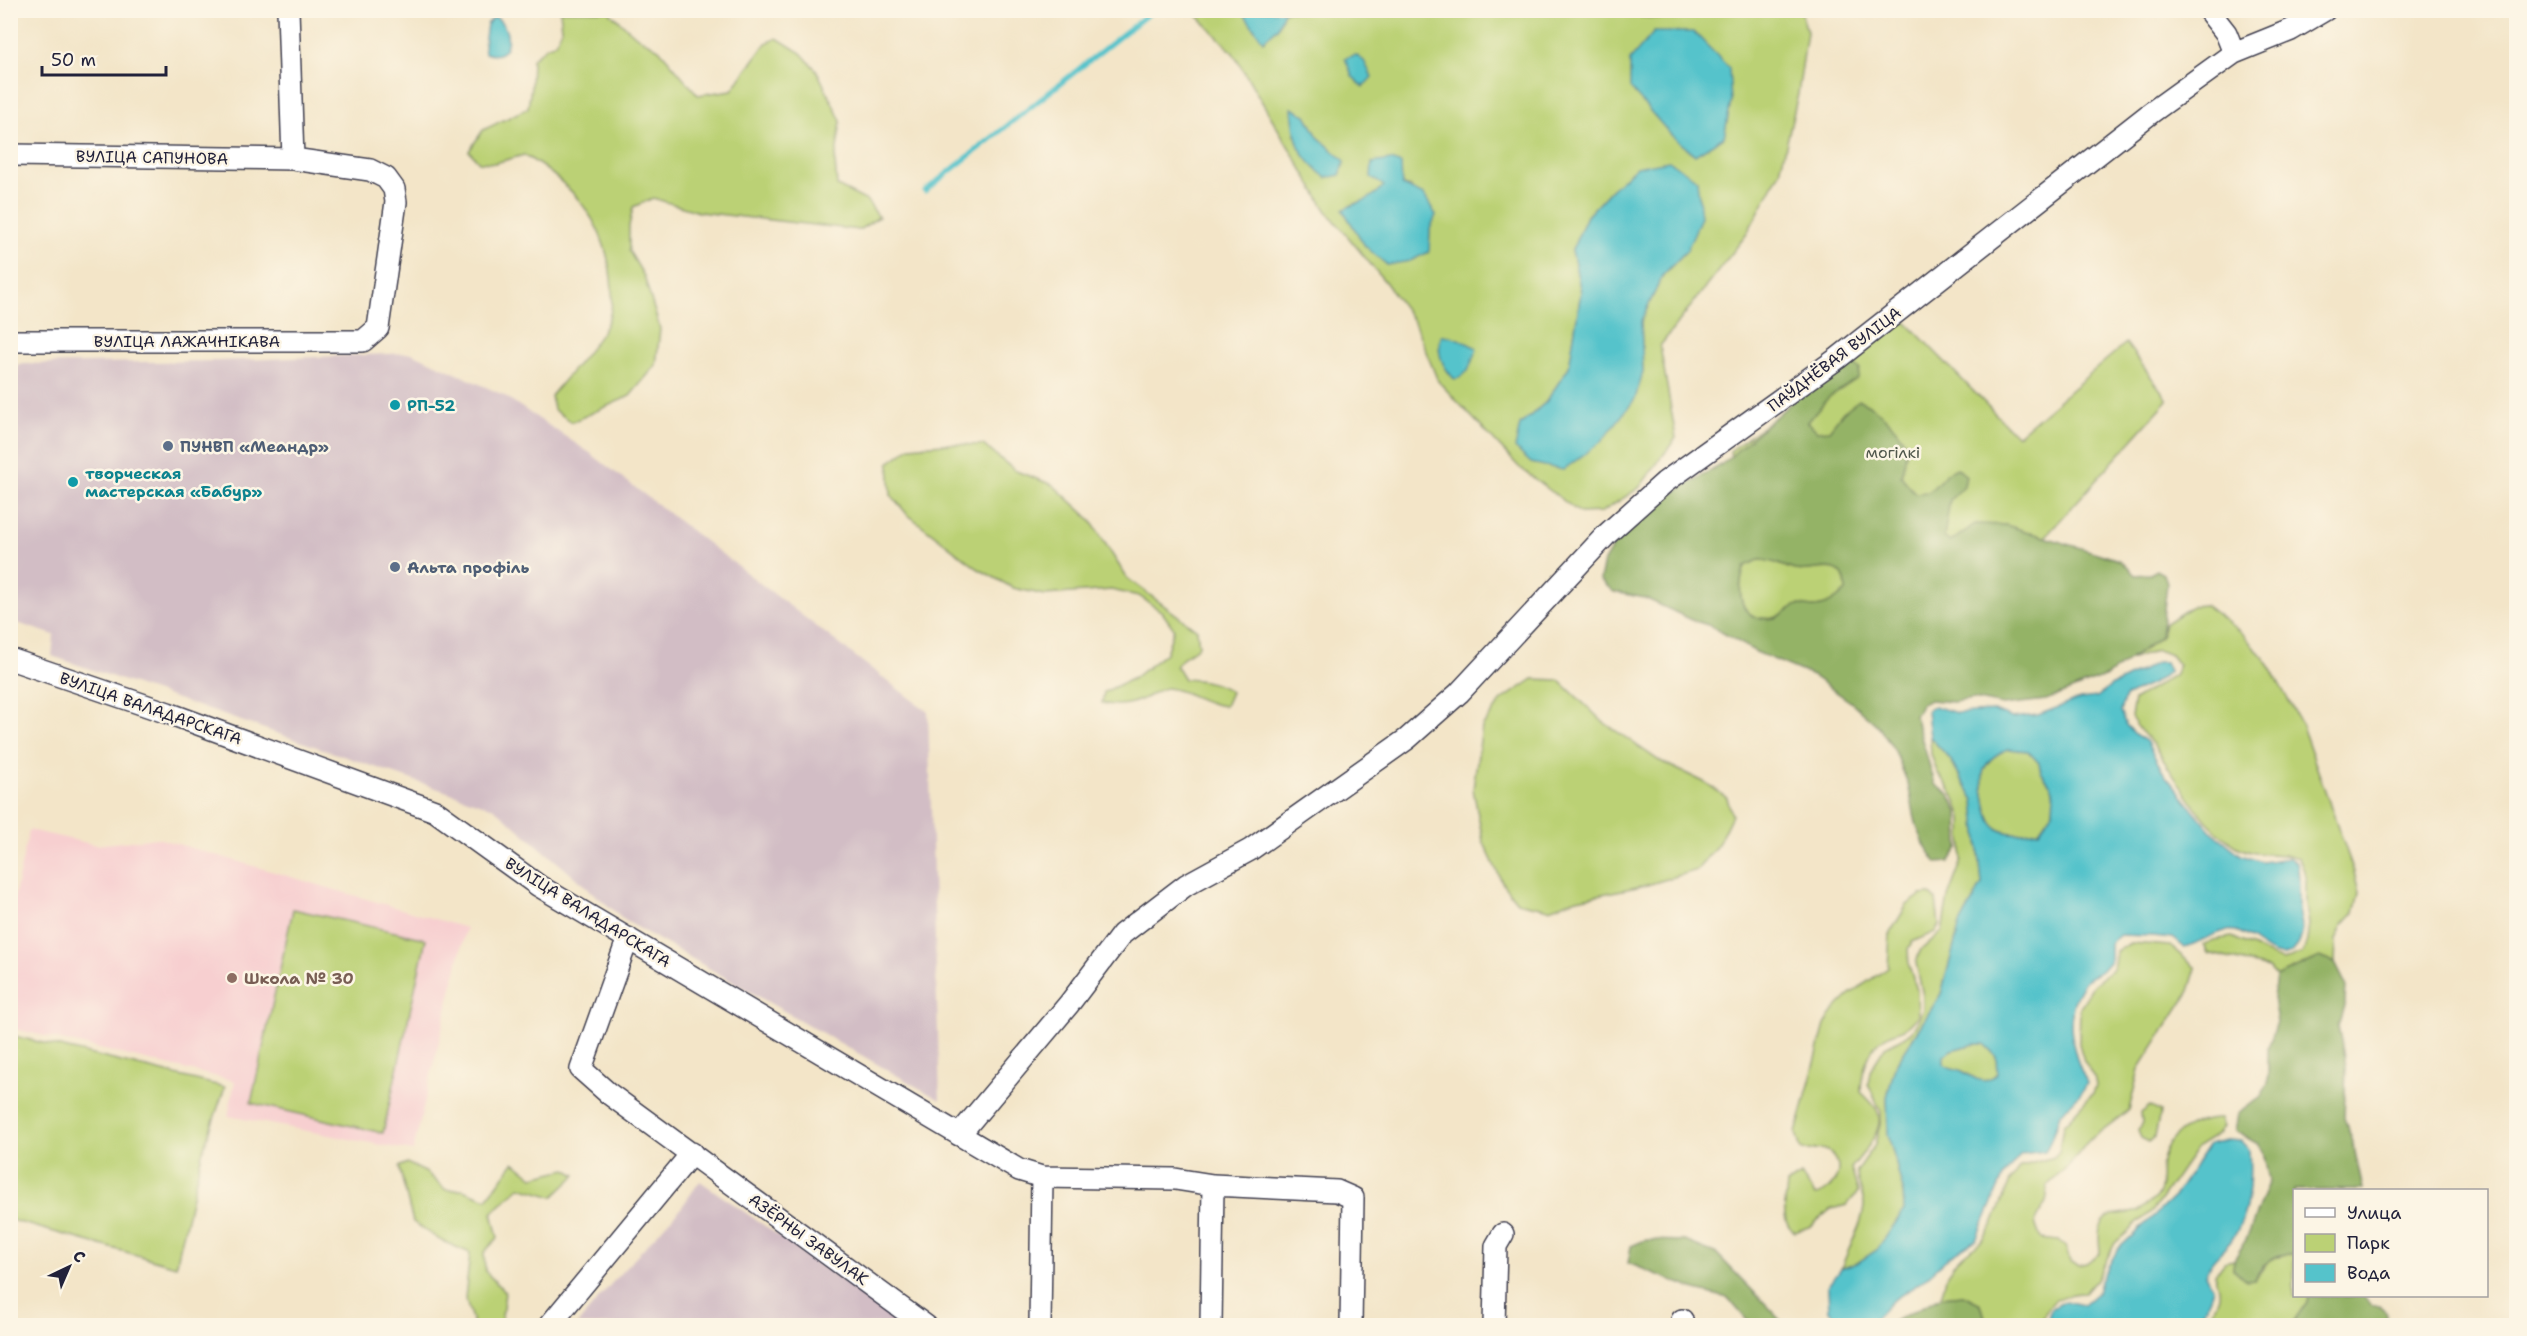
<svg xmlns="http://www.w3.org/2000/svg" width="2527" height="1336" font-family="'Shantell Sans',sans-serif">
	<rect width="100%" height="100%" fill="#fcf5e5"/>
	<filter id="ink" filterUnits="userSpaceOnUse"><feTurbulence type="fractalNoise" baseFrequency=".0167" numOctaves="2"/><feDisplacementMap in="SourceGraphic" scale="12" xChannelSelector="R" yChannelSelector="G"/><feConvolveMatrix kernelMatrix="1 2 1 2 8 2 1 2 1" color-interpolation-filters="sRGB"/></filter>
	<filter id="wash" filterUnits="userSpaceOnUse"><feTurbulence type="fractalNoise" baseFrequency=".008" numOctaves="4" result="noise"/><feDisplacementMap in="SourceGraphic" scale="24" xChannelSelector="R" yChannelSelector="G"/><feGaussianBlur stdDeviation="1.35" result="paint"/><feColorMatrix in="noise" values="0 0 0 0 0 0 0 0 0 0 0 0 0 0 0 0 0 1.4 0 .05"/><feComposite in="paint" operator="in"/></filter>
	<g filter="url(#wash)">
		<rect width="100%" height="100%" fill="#f3e5c8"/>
		<path fill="#f7cfd0" d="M 29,830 L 96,845 L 157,838 L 466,928 L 413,1151 L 228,1116 L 235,1081 L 11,1028 L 11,912 Z"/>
		<path fill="#d2bdc5" d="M 412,353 L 503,395 L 590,453 L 928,712 L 940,1100 L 626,921 L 494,808 L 52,656 L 54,635 L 11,621 L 10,427 L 18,364 L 216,361 Z
			M 700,1181 L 907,1325 L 577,1325 L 616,1278 L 681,1208 Z"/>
		<path fill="#bbd175" stroke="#6e7a58" stroke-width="1.5" fill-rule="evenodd" d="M 1637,10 L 1641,17 L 1676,19 L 1688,11 L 1801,11 L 1807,32 L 1798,94 L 1780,172 L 1746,235 L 1660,346 L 1676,438 L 1639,488 L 1602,512 L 1580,513 L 1519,467 L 1438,381 L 1414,322 L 1386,283 L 1326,210 L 1233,53 L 1193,11 L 1242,11 L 1255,28 L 1278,27 L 1284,11 ZM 1306,115 L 1318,137 L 1330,148 L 1294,135 ZM 1401,177 L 1402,185 L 1411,187 L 1430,229 L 1429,252 L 1387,265 L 1366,246 L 1343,210 L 1354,204 L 1372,199 L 1385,186 ZM 1612,189 L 1687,250 L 1663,275 L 1641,321 L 1643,372 L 1520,425 L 1546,402 L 1569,367 L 1581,292 L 1572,250 L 1587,216 Z
			M 560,11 L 608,11 L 636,36 L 659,49 L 698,95 L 732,90 L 766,43 L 777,38 L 801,53 L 817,71 L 841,121 L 835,162 L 837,186 L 867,201 L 879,217 L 859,230 L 699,212 L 653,198 L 633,207 L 629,226 L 629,251 L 644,276 L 660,329 L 656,365 L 630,396 L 572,422 L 554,410 L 551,396 C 568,374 591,352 605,327 C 613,313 613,293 611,278 C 605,221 572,183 524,155 L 495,163 L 479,162 L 469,151 L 483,130 L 528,108 L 531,87 L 532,59 L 546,47 L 556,43 L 562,29 Z
			M 1904,320 L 2017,436 L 2126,343 L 2168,400 L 2021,564 L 1736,490 L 1730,451 Z
			M 943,444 L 983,445 L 1016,471 L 1053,485 L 1090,519 L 1127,578 L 1197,630 L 1199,646 L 1184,657 L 1176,666 L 1184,679 C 1201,680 1218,682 1231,692 L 1225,706 C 1201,704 1189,690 1167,688 C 1160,688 1153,694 1147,697 C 1131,705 1118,707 1102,703 L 1104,692 L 1134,678 L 1166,653 L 1174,629 L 1162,612 L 1139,596 L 1111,590 L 1045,595 L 1013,588 L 977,568 L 907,514 L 891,495 L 889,463 L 910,447 Z
			M 1759,559 C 1774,560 1782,566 1795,570 C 1815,574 1846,554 1846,591 C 1836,599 1827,607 1813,607 C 1809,607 1803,605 1799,606 C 1790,606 1783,616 1774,618 C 1738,623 1736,592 1745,566 Z
			M 2205,605 L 2242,633 L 2264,658 L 2280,685 L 2301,723 L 2354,872 L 2359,894 L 2354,913 L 2342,926 L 2336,940 L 2335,963 L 2320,957 L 2276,977 L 2268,968 L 2208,953 L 2204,945 L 2213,940 L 2232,937 L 2283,961 L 2303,953 L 2307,941 L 2309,924 L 2306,904 L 2306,876 L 2299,858 C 2279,851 2255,858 2236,846 C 2201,825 2177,779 2154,746 C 2146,736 2137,728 2131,717 L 2134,700 L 2174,675 L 2179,665 L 2171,655 L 2157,650 L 2130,660 L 2161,636 L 2164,624 L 2192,606 Z
			M 1533,679 L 1559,680 L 1602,721 L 1658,760 L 1706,783 L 1727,798 L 1732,815 L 1718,844 L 1697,870 L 1647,885 L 1577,899 L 1549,909 L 1517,902 L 1504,886 L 1483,841 L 1473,789 L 1482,727 L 1502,700 Z
			M 1930,737 L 1950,759 L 1974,800 L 1982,884 L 1960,924 L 1941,994 L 1895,1066 L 1887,1097 L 1888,1134 L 1903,1190 L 1904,1210 L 1878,1249 L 1857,1263 L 1841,1269 C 1847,1250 1865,1220 1864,1203 C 1863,1192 1856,1182 1857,1171 L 1875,1145 L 1881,1120 L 1881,1112 L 1868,1084 L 1870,1071 L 1885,1047 L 1911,1033 L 1917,1023 L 1923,1009 L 1923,996 L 1916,963 L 1920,951 L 1942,931 L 1948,897 L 1962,860 L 1962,817 L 1954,796 L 1937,772 L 1931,754 Z
			M 2008,749 L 2028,751 L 2039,763 L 2041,772 L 2051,785 L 2054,793 L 2053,811 L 2039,831 C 2025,833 2012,836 1998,829 C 1989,824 1989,814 1986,805 C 1980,778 1978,761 2008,749 Z
			M 1930,894 L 1936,900 L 1939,925 L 1935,932 L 1912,942 L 1908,949 L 1909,966 L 1917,990 L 1918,1016 C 1903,1035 1898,1028 1882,1039 C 1868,1049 1861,1075 1861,1092 C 1866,1097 1873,1103 1877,1110 C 1887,1128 1862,1155 1851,1168 L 1858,1192 L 1847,1205 L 1831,1209 L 1811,1226 L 1795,1232 C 1779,1222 1786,1201 1787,1184 L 1801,1175 L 1815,1195 C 1834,1192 1848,1166 1829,1152 C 1821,1146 1811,1152 1801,1150 L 1796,1133 L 1825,1025 C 1839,998 1863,985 1888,968 L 1890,933 L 1907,905 L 1921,895 Z
			M 293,909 L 426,939 L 383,1133 L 251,1103 Z
			M 2130,943 L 2170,946 L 2196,968 L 2189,991 L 2139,1069 L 2129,1110 L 2088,1141 L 2072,1162 L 2047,1186 C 2047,1191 2048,1200 2045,1204 C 2034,1223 2032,1217 2041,1239 L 2058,1241 L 2065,1245 L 2070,1262 L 2078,1265 L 2086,1263 L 2100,1253 C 2100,1245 2097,1233 2101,1226 C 2109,1209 2126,1216 2138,1211 C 2143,1209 2152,1201 2156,1197 C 2164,1187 2160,1173 2162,1161 C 2166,1135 2195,1118 2220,1119 L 2223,1127 L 2218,1134 L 2197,1147 L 2154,1209 L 2115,1243 L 2096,1280 L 2085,1293 C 2061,1293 2047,1301 2040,1325 L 1987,1325 L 1981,1304 L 1963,1295 L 1941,1297 L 1947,1274 L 1957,1260 L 1984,1239 L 1993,1224 L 2010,1181 L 2020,1167 L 2053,1157 L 2059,1152 L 2063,1125 L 2093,1093 L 2096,1085 L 2094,1076 L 2084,1061 L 2079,1044 L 2080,1008 L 2093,985 L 2113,969 L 2116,952 Z
			M 10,1035 L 225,1087 L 202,1153 L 176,1266 L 11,1220 Z
			M 1975,1044 L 1984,1044 L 1996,1056 L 1997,1073 C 1984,1087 1976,1079 1962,1071 C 1956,1068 1950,1069 1944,1065 L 1943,1056 L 1951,1050 Z
			M 2150,1106 L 2160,1112 L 2155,1137 L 2149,1142 L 2141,1138 L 2138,1131 L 2142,1122 L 2141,1113 Z
			M 514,1162 L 533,1177 L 566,1169 L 576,1175 L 553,1197 L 520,1187 L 492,1213 L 498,1238 L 484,1252 L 485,1271 L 505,1292 L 501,1325 L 474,1325 L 465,1298 L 470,1253 L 440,1240 L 413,1222 L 399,1167 L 407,1163 L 427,1173 L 446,1190 L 463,1190 L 487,1199 Z
			M 2285,1254 L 2294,1255 L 2294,1296 L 2308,1296 L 2307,1302 L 2291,1325 L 2206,1326 C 2213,1300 2226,1304 2215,1274 L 2224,1262 L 2234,1260 L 2233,1269 L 2255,1279 L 2269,1260 Z"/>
		<path fill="#94b366" stroke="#5b6a50" stroke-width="1.5" fill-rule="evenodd" d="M 1848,361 L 1860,369 L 1858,378 L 1828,398 L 1808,422 L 1817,431 L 1829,430 L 1843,412 L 1859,400 C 1881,409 1895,427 1908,446 L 1901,476 L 1915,493 L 1929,492 L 1947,473 L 1957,468 L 1966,476 L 1964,486 L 1950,500 L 1944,537 L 1950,542 L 1975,524 L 2006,525 L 2113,558 L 2121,561 L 2135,575 L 2150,574 L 2157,570 L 2164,574 L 2167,584 L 2161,636 L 2107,676 L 2046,700 L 2003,705 L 1973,699 L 1953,702 L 1930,700 L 1921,704 L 1915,716 L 1935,784 L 1950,795 L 1958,812 L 1959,848 L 1949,862 L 1937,863 L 1924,844 L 1916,823 L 1908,784 L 1895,751 L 1878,726 L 1852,703 L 1813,676 L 1756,652 L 1711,626 L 1692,620 L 1645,598 L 1614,592 L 1600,580 L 1604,561 L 1617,540 L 1642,516 L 1684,486 L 1721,465 L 1830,368 ZM 1759,560 C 1774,560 1781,566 1795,570 C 1815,574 1846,554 1846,591 C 1836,599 1827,607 1813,607 C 1809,607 1803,605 1799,605 C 1790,606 1783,616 1774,618 C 1738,623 1736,592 1745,566 Z
			M 2320,957 L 2335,963 L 2346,985 L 2345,1002 L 2338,1026 L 2346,1067 L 2344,1118 L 2353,1142 L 2363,1190 L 2294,1190 L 2294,1255 C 2277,1251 2262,1263 2255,1279 L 2246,1280 L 2233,1269 L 2234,1260 L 2247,1238 L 2269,1180 L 2263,1151 L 2258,1144 L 2235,1131 L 2238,1113 L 2260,1098 L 2268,1083 L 2268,1048 L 2277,1022 L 2273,998 L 2276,977 Z
			M 1645,1240 L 1685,1241 L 1717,1254 L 1786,1325 L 1751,1325 L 1728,1298 L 1696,1290 L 1628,1263 L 1631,1246 Z
			M 1963,1295 L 1981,1304 L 1987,1325 L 1887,1325 L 1941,1297 Z
			M 2308,1296 L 2364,1296 L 2371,1306 L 2380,1306 L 2386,1312 L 2389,1325 L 2291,1325 L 2307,1302 Z"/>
		<path fill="#55c3cb" stroke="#3c7283" stroke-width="1.5" fill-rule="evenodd" d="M 1242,11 L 1242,10 L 1284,11 L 1278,27 L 1263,41 Z
			M 495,17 C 514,28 512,63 485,53 L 484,45 L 487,24 Z
			M 1654,32 L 1694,32 L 1729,68 L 1731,102 L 1724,137 L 1695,155 L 1671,135 L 1630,88 L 1630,60 Z
			M 1356,55 L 1364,61 L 1372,77 L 1363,87 L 1352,76 L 1345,58 Z
			M 1292,108 L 1306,115 L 1318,137 L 1345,161 L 1340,175 L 1326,178 C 1298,155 1295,143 1292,108 Z
			M 1391,160 L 1401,164 L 1402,185 L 1424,195 L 1436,215 L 1430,229 L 1429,252 L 1410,261 L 1387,265 L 1365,246 L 1343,210 C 1361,199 1368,203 1384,186 L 1371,177 L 1372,163 Z
			M 1669,161 L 1697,180 L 1701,217 L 1687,250 L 1663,275 L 1641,321 L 1643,372 L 1635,399 L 1602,441 L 1563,470 L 1531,463 L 1515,448 L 1520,425 L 1546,402 L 1569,367 L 1581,292 L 1572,250 L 1587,216 L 1612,189 L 1636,167 Z
			M 1442,335 L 1456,338 L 1477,348 L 1468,371 L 1455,380 C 1443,367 1435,353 1442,335 Z
			M 2158,662 L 2165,662 L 2169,671 C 2157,684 2141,688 2125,697 L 2120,711 L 2126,725 L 2136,735 L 2146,741 L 2165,775 L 2210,830 L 2241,855 L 2262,862 L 2289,858 L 2297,862 C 2300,878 2299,892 2299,908 C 2299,916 2303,923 2302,931 C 2301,945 2291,959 2276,954 C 2262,950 2250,935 2236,931 C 2219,927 2200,944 2184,947 L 2173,938 L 2153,936 L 2120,935 L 2110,943 L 2110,961 C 2107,964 2104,968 2101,971 C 2096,975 2089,976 2085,981 C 2062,1011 2071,1052 2087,1083 C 2081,1097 2069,1103 2060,1116 C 2054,1127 2053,1140 2045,1151 L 2021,1154 L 2003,1177 L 1976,1240 L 1951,1255 L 1921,1282 L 1892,1301 L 1869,1325 L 1844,1325 L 1829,1311 L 1828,1287 L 1841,1269 L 1857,1263 L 1878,1249 L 1904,1210 L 1903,1190 L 1888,1134 L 1887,1097 L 1895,1066 L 1941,994 L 1960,924 L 1982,884 L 1974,800 L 1950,759 L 1930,737 L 1927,711 L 1934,706 L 1957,713 L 1994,711 L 2012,718 L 2038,715 L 2080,699 L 2097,697 L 2111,686 ZM 2008,749 L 2028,751 L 2039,763 L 2041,772 L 2051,785 L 2054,793 L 2053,811 L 2039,831 C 2025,833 2011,836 1998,829 C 1989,824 1989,814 1986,805 C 1980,778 1978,761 2008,749 ZM 1975,1044 L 1984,1044 L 1996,1056 L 1997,1073 C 1984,1087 1976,1079 1962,1071 C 1956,1068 1950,1069 1944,1064 L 1944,1056 L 1951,1050 Z
			M 2226,1140 L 2242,1141 L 2249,1149 C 2251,1180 2250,1215 2231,1241 C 2220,1255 2212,1256 2205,1275 L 2213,1287 C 2211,1302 2201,1311 2197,1325 L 2046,1325 L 2051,1309 L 2065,1301 L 2083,1305 L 2097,1293 L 2100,1281 L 2118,1249 L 2174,1197 L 2209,1144 Z"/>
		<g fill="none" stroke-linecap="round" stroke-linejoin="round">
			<path stroke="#55c3cb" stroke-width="5" d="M 925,191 L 1153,10"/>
		</g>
	</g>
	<g filter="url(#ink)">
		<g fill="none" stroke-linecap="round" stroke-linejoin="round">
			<defs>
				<path id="minor" d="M 288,10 L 293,159
					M 2208,10 L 2226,33 L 2234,53
					M 10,155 L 293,159 L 370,170 L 386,178 L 394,189 L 396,202 L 378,328 L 363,341 L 10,341
					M 10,659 L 168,713 L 435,811 L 539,886 L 1019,1170 L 1042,1177 L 1175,1179 L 1213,1185 L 1337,1191 L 1353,1198 L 1351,1326
					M 628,938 L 581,1069 L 608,1093 L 926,1326
					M 959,1135 L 1069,1004 L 1122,934 L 1186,885 L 1250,850 L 1407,739 L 1459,693 L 1607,534 L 1665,482 L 1838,358 L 2152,112 L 2234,53 L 2291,30 L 2325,10
					M 1682,1320 L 1682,1326
					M 549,1326 L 692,1153
					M 1040,1326 L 1042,1177
					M 1211,1326 L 1213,1185
					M 1494,1326 L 1496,1246 L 1503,1234"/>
			</defs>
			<use href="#minor" stroke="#413f50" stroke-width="24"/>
			<use href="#minor" stroke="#fff" stroke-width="21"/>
		</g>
	</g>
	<g fill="#0f9aa8" stroke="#fcf5e5" stroke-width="2">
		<circle cx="395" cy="405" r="6"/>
		<circle cx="73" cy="482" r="6"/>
	</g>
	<g fill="#5c6f8a" stroke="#fcf5e5" stroke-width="2">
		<circle cx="168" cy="446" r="6"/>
		<circle cx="395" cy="567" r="6"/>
	</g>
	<circle fill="#8d6e63" stroke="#fcf5e5" stroke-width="2" cx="232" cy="978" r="6"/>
	<g text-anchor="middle" stroke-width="5" stroke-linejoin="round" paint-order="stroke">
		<g font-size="16" fill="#22223b" stroke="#fcf5e5">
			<text transform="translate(152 157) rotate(1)" y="6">ВУЛІЦА САПУНОВА</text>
			<text x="187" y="347">ВУЛІЦА ЛАЖАЧНІКАВА</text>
			<text transform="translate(1834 359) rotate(-37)" y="6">ПАЎДНЁВАЯ ВУЛІЦА</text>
			<text transform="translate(151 708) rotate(19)" y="6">ВУЛІЦА ВАЛАДАРСКАГА</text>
			<text transform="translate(588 912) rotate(32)" y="6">ВУЛІЦА ВАЛАДАРСКАГА</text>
			<text transform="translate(809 1239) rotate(36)" y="6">АЗЁРНЫ ЗАВУЛАК</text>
		</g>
		<g font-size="16" font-weight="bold" fill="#0d838f" stroke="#fcf5e5" text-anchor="start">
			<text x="407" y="411">РП-52</text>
			<text x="85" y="479">творческая<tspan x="85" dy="18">мастерская «Бабур»</tspan></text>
		</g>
		<g font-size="16" font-weight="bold" fill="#4e5e75" stroke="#fcf5e5" text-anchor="start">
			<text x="180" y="452">ПУНВП «Меандр»</text>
			<text x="407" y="573">Альта профіль</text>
		</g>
		<g font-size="16" fill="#50574c" stroke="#fcf5e5">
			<text x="1893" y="458">могілкі</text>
		</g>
		<g font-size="16" font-weight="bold" fill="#785e54" stroke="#fcf5e5" text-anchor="start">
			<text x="244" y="984">Школа № 30</text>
		</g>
	</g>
	<rect width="2527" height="1336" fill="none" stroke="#fcf5e5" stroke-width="36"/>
	<rect x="2293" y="1189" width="195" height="108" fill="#fcf5e5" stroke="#a5a1a1" stroke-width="1.5"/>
	<rect x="2305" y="1208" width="30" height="9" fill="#ffffff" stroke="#a5a1a1" stroke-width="1.5"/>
	<text x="2347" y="1219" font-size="18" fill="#22223b">Улица</text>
	<rect x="2305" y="1234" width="30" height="18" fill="#bbd175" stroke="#a5a1a1" stroke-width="1.5"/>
	<text x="2347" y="1249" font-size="18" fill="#22223b">Парк</text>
	<rect x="2305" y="1264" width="30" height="18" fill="#55c3cb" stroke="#a5a1a1" stroke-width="1.5"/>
	<text x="2347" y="1279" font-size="18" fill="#22223b">Вода</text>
	<g transform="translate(69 1267) rotate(44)" stroke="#fcf5e5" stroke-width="4.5" paint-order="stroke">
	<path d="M0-4.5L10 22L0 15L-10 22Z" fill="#22223b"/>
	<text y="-9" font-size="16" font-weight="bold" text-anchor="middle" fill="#22223b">С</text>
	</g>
	<path d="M42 66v9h124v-9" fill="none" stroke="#22223b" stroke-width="3"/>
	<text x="51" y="66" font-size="18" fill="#22223b" stroke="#fcf5e5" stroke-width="4.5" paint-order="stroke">50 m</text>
</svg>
